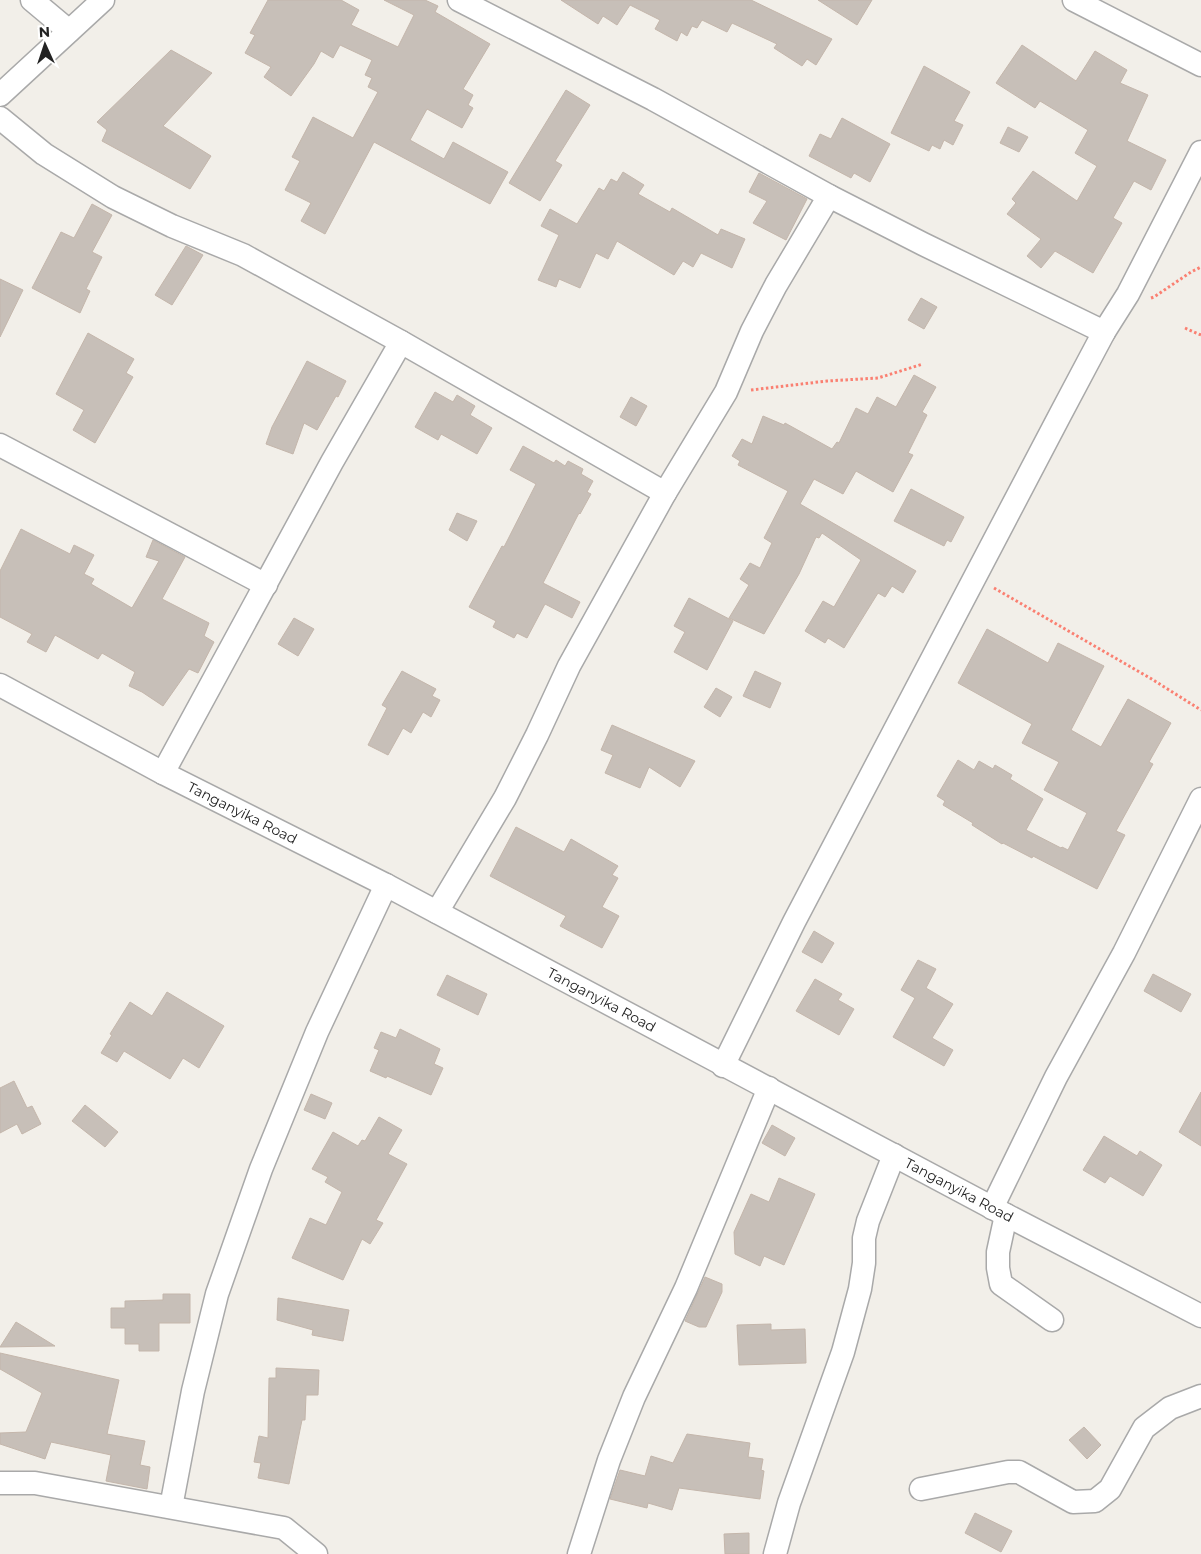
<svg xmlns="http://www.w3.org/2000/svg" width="1201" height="1554" font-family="Montserrat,sans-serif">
	<rect width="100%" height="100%" fill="#f2efe9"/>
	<path fill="#c7bfb8" stroke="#c4b6ab" d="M 268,0 L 341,0 L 359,10 L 351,25 L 398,47 L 414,15 L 384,0 L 425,0 L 438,6 L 435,12 L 490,44 L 463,89 L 473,95 L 468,105 L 473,108 L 462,128 L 427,109 L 410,140 L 444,159 L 453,142 L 508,172 L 490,204 L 374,142 L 325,234 L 301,221 L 311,203 L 285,190 L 300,161 L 292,157 L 313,117 L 353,138 L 378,92 L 368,87 L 372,78 L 365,75 L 372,60 L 340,45 L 333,58 L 321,51 L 314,64 L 291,96 L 264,77 L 271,67 L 245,53 L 255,35 L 250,33 Z
		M 561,0 L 751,0 L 832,39 L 816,65 L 807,59 L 802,66 L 774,48 L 777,44 L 732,23 L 727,32 L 702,20 L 697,28 L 692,26 L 687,36 L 681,32 L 677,41 L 655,29 L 660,20 L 630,5 L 617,25 L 603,16 L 598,24 Z
		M 818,0 L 872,0 L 857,25 Z
		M 1022,45 L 1076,81 L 1095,51 L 1127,70 L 1120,83 L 1148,95 L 1127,141 L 1166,160 L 1151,190 L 1134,181 L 1113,218 L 1122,223 L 1093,273 L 1055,251 L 1041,268 L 1027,256 L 1041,239 L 1007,214 L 1016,203 L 1012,199 L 1033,171 L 1077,201 L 1097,166 L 1075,153 L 1088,130 L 1040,101 L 1035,108 L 996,83 Z
		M 171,50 L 212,73 L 163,126 L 211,156 L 190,189 L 102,141 L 107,130 L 97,122 Z
		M 924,66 L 970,92 L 954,121 L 963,125 L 953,145 L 944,140 L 940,149 L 932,145 L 929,151 L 891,133 Z
		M 566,90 L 590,105 L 555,161 L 562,165 L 540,201 L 509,183 Z
		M 842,118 L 890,144 L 870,182 L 854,173 L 851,178 L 809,156 L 820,134 L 831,139 Z
		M 1008,127 L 1028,137 L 1019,152 L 1000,143 Z
		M 623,172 L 644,185 L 638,194 L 670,212 L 672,208 L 718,235 L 721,229 L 745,239 L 732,268 L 701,253 L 693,267 L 683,261 L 674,275 L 617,241 L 608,259 L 596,253 L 580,288 L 559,279 L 556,287 L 538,280 L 559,235 L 541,226 L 550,209 L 577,224 L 599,188 L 604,191 L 611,179 L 617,182 Z
		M 759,173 L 807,199 L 786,240 L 753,223 L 767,201 L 749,192 Z
		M 92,204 L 112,215 L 92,252 L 102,257 L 86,289 L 90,291 L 80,313 L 32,288 L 61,232 L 74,238 Z
		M 186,246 L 203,255 L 172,305 L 155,295 Z
		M 0,279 L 23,290 L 0,337 Z
		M 921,298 L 937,307 L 924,329 L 908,320 Z
		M 88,333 L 134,359 L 126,373 L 133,377 L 95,443 L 73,430 L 84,410 L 56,394 Z
		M 307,361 L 346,381 L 338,397 L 336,396 L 317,430 L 304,423 L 293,454 L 266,444 L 272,427 Z
		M 914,375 L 936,387 L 922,412 L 927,415 L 908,453 L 913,455 L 893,492 L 856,471 L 843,494 L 814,479 L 800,504 L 916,571 L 903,593 L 892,586 L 885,597 L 878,593 L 844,648 L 828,638 L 825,643 L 805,631 L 823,601 L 834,607 L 861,560 L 822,533 L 819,538 L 816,537 L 799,574 L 764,634 L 729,618 L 749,585 L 740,579 L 750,563 L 760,568 L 772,543 L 764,538 L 788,491 L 738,465 L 740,461 L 732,456 L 742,439 L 752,444 L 763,416 L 784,425 L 785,423 L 832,449 L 837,442 L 839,443 L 856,408 L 868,414 L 877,397 L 896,407 Z
		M 435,392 L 453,402 L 457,395 L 475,406 L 470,415 L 492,428 L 477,454 L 441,434 L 438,440 L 415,427 Z
		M 631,397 L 647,406 L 636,426 L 620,417 Z
		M 523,446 L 554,463 L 556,460 L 565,466 L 568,461 L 583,469 L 581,474 L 593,481 L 587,492 L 591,494 L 580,514 L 579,513 L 543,583 L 580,602 L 572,618 L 545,604 L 527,638 L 517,633 L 514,638 L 493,627 L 496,621 L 469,607 L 502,546 L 504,547 L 536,484 L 510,470 Z
		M 911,489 L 964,517 L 951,542 L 947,540 L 944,546 L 894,521 Z
		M 457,513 L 477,521 L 467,541 L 449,530 Z
		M 21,529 L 70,554 L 74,545 L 94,555 L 84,574 L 94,579 L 91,584 L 132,608 L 159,561 L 146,557 L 153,540 L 185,557 L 162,599 L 209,623 L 204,636 L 214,642 L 198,673 L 189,669 L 163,706 L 142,692 L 129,686 L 135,672 L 102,653 L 98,659 L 55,635 L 46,652 L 27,642 L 32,634 L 0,617 L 0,571 Z
		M 689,598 L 733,621 L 707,670 L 674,652 L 685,632 L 674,626 Z
		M 294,618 L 314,629 L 298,656 L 278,644 Z
		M 987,629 L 1048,663 L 1058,643 L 1104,666 L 1071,730 L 1101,747 L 1128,699 L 1171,723 L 1149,762 L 1153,764 L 1116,831 L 1125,835 L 1097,889 L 1033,856 L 1032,858 L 1003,843 L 1002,844 L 972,825 L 973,823 L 943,805 L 945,801 L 937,796 L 958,760 L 974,770 L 979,761 L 993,769 L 995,765 L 1012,775 L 1010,779 L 1043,799 L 1026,830 L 1061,848 L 1062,847 L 1068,850 L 1087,813 L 1044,790 L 1059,762 L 1022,743 L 1032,724 L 958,683 Z
		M 402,671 L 436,689 L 432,696 L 440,700 L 431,717 L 423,712 L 411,733 L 403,728 L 388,755 L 368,745 L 387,708 L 382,705 Z
		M 755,671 L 781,683 L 770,708 L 743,696 Z
		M 716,688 L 732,697 L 720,717 L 704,707 Z
		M 612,725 L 695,761 L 680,787 L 649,767 L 640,788 L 605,773 L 613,755 L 601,750 Z
		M 516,827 L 564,852 L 571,839 L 618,866 L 612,875 L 618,878 L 602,907 L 619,916 L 602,948 L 560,926 L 566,916 L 490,876 Z
		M 814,931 L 834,943 L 822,963 L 802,952 Z
		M 918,960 L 936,969 L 926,988 L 953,1004 L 932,1038 L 953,1050 L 944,1066 L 893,1037 L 915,998 L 901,990 Z
		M 1153,974 L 1191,994 L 1181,1012 L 1144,991 Z
		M 447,975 L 487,994 L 478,1015 L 437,995 Z
		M 815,979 L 842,994 L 838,1000 L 854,1009 L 839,1035 L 796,1011 Z
		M 167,992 L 224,1026 L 199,1068 L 183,1058 L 170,1079 L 124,1051 L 117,1062 L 101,1053 L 112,1035 L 110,1034 L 130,1002 L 152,1016 Z
		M 400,1029 L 440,1049 L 434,1064 L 443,1068 L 431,1095 L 387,1076 L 386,1078 L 370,1071 L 379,1050 L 374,1048 L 381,1032 L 396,1038 Z
		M 14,1081 L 27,1108 L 32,1106 L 41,1124 L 22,1134 L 17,1124 L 0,1133 L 0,1088 Z
		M 1201,1092 L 1201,1146 L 1179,1132 Z
		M 311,1094 L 332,1103 L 325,1119 L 304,1110 Z
		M 85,1105 L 118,1132 L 105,1147 L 72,1121 Z
		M 379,1117 L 402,1130 L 388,1154 L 407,1164 L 376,1220 L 383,1223 L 370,1244 L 362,1239 L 343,1280 L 292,1258 L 310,1218 L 326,1225 L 342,1192 L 325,1182 L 328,1177 L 312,1169 L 333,1132 L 358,1146 L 362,1140 L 365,1141 Z
		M 772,1125 L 795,1138 L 785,1156 L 762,1143 Z
		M 1104,1136 L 1137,1156 L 1140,1151 L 1162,1165 L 1143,1196 L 1110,1176 L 1105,1183 L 1083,1170 Z
		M 779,1178 L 815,1194 L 784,1265 L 764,1256 L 760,1266 L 735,1254 L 734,1232 L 751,1194 L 769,1202 Z
		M 705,1277 L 722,1284 L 722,1292 L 706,1327 L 699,1327 L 685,1321 Z
		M 163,1294 L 190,1294 L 190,1323 L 159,1323 L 159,1351 L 139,1351 L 139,1344 L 125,1344 L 125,1328 L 111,1328 L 111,1308 L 125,1308 L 125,1301 L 163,1300 Z
		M 278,1298 L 349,1310 L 343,1341 L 312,1335 L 313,1330 L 277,1320 Z
		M 16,1322 L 55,1346 L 0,1347 Z
		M 771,1324 L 771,1330 L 805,1329 L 806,1363 L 739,1365 L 737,1325 Z
		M 0,1353 L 119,1380 L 107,1434 L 145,1441 L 140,1465 L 150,1467 L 147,1489 L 106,1481 L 111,1455 L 51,1442 L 45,1459 L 0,1444 L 0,1433 L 26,1432 L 42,1393 L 0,1369 Z
		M 276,1368 L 319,1370 L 318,1395 L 306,1395 L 305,1420 L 302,1420 L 289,1484 L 258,1478 L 261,1463 L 254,1462 L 259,1436 L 268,1438 L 269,1378 L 276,1378 Z
		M 1084,1427 L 1101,1445 L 1087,1459 L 1069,1440 Z
		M 687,1434 L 750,1443 L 748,1457 L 763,1459 L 761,1470 L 764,1471 L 760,1499 L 679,1488 L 672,1510 L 648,1503 L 647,1508 L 610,1499 L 620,1470 L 645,1476 L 651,1456 L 673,1463 Z
		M 975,1513 L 1012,1531 L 1001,1552 L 965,1533 Z
		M 749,1533 L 749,1554 L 725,1554 L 724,1534 Z"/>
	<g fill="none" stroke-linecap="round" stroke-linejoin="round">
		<defs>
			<g id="minor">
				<path d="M 32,0 L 69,31"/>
				<path d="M 459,0 L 653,99 L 829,196 L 923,244 L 1104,332"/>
				<path d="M 1074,0 L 1201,65"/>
				<path d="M 0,95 L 103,0"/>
				<path d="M 0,118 L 44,154 L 113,197 L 172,226 L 243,255 L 401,342 L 665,493"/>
				<path d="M 0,445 L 266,585"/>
				<path id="s1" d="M 0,685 L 163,773 L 386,885 L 1006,1215 L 1201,1316"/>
				<path d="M 163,773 L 332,462 L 401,342"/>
				<path d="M 437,912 L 505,798 L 537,735 L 569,666 L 665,493 L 726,392 L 752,331 L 776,285 L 829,196"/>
				<path d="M 723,1066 L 794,922 L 1060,415 L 1104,332 L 1128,294 L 1201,152"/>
				<path d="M 992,1208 L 1056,1077 L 1124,953 L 1201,799"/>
				<path d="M 1006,1215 L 998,1252 L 998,1268 L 1001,1284 L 1052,1320"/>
				<path d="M 0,1483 L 35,1483 L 284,1528 L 316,1554"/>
				<path d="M 921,1489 L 1008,1472 L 1019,1472 L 1073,1502 L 1095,1501 L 1110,1489 L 1144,1428 L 1170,1408 L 1201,1396"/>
				<path d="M 171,1507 L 193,1391 L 217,1294 L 261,1169 L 317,1032 L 386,885"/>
				<path d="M 579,1554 L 609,1460 L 634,1397 L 686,1288 L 769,1088"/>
				<path d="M 775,1554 L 789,1503 L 843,1352 L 860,1289 L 864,1263 L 864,1238 L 868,1221 L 894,1155"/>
			</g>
		</defs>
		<use href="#minor" stroke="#a9a9a9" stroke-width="25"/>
		<path stroke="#fa8072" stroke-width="3" stroke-dasharray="2.5 2.5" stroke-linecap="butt" d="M 1151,298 L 1154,297 L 1191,272 L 1201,267
			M 1185,328 L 1201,335
			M 751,390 L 827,381 L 878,378 L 923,364
			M 994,588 L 1150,678 L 1201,710"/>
		<use href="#minor" stroke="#fff" stroke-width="22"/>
	</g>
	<g text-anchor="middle" stroke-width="5" stroke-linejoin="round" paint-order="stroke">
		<g font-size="14" fill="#222" stroke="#fff">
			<text dy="5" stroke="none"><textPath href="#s1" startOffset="274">Tanganyika Road</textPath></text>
			<text dy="5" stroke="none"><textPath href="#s1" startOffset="679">Tanganyika Road</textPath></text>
			<text dy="5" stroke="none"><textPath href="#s1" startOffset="1084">Tanganyika Road</textPath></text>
		</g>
	</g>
	<g transform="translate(45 45) rotate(357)" stroke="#ffffff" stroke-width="4" paint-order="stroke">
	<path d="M0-4L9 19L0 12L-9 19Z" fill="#222222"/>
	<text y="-8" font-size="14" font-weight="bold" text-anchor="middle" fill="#222222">N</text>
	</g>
</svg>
